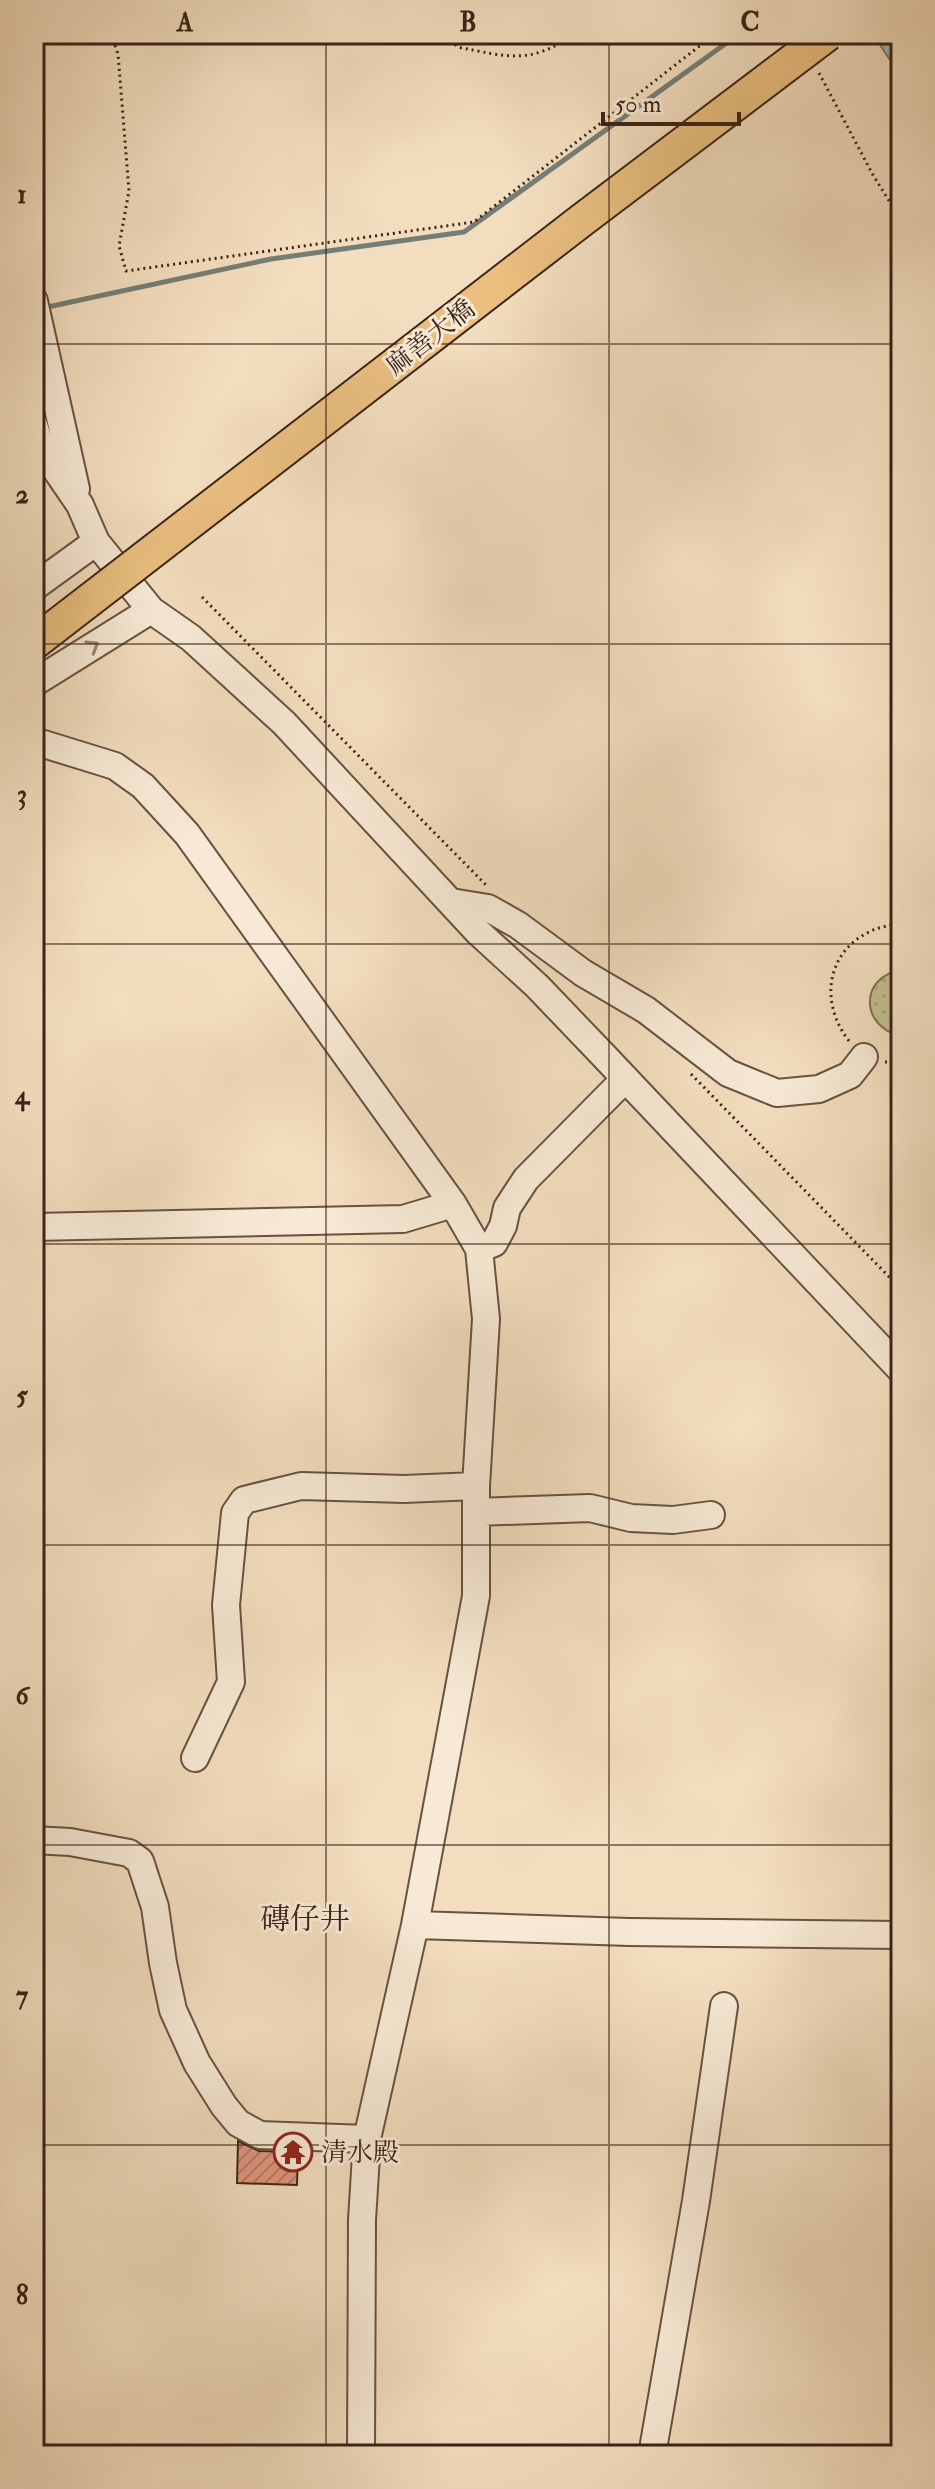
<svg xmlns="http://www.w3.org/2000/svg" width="935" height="2489" font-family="'IM FELL Double Pica','Noto Serif TC',serif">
	<defs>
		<pattern id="grass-dots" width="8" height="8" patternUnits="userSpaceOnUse" patternTransform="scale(2)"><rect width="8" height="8" fill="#c2bf8c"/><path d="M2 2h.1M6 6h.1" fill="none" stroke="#a7a478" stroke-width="1.8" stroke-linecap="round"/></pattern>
		<pattern id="water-rules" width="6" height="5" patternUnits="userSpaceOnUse" patternTransform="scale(2)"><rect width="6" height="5" fill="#9cbbb6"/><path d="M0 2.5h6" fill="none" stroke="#87a09c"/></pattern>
		<pattern id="building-hatch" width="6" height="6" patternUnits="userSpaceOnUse" patternTransform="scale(2)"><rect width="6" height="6" fill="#e1947d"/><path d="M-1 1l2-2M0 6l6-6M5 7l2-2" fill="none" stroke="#b77865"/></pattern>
	</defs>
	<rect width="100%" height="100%" fill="#f2ddbe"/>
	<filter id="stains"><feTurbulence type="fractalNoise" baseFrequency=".0025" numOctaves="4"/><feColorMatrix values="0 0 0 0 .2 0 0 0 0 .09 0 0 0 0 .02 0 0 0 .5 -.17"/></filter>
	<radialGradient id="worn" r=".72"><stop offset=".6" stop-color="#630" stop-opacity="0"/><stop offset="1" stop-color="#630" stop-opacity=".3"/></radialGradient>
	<path fill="url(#grass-dots)" stroke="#7e7151" stroke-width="2" d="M 901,970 L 901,1036 C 860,1027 859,977 901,970 Z"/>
	<path fill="url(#water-rules)" stroke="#757e76" stroke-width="2" d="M 873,34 L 901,34 L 901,77 Z"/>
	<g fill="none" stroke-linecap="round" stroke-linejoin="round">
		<path stroke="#757e76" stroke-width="5" d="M 43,308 L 271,259 L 464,232 L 739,34"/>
	</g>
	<path fill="url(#building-hatch)" stroke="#3a2316" stroke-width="2" d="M 238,2141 L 259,2151 L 298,2152 L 297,2185 L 237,2183 Z"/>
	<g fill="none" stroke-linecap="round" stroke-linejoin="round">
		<defs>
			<path id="minor" d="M 34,301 L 76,489
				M 34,425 L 41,448 L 80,505 L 96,542 L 151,610 L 191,638 L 284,723 L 478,932 L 537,986 L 605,1057 L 901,1370
				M 34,587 L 96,542
				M 34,683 L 151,610
				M 34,741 L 115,766 L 143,786 L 187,834 L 453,1204 L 479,1249 L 486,1319 L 476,1486 L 476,1596 L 415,1925 L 367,2139 L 362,2220 L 361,2455
				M 451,902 L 488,908 L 518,925 L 583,973 L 646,1010 L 728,1073 L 777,1093 L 819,1089 L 850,1075 L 864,1057
				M 34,1227 L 403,1219 L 453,1204
				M 479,1249 L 494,1243 L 503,1226 L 507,1208 L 526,1179 L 625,1079
				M 476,1512 L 590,1508 L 631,1518 L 673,1520 L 711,1515
				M 195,1758 L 231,1682 L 226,1605 L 235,1513 L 244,1500 L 301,1486 L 404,1489 L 476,1486
				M 34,1840 L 70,1842 L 129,1853 L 140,1861 L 155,1907 L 163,1963 L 173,2010 L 197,2063 L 224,2106 L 238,2123 L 260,2135 L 367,2139
				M 415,1925 L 629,1932 L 901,1935
				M 652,2455 L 696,2201 L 724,2006"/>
		</defs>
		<use href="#minor" stroke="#685240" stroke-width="30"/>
		<path stroke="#3a2316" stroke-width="3" stroke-dasharray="2 4" stroke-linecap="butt" d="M 111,34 L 118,54 L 129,191 L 119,246 L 126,271 L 474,222 L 715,34
			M 449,34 L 457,47 C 506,56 530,66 574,34
			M 819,73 L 873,175 L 901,220
			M 202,597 L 486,885
			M 849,1041 C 810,990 837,928 901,924
			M 885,1062 L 901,1062
			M 691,1074 L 901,1289"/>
		<use href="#minor" stroke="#f7e9d5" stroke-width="26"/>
		<defs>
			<path id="major-bridge" d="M 34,643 L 582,220 L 828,34"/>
		</defs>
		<use href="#major-bridge" stroke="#3a2316" stroke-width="36" stroke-linecap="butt"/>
		<use href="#major-bridge" stroke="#e9be7f" stroke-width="32"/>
	</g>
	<defs><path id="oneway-chevron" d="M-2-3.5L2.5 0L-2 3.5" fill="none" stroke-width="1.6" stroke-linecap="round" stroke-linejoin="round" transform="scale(2)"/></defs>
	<use stroke="#988676" href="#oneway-chevron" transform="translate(93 646) rotate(-32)"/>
	<path fill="none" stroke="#3a2316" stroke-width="2" stroke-opacity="0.55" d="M 326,34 L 326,2455M 609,34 L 609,2455M 34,344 L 901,344M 34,644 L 901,644M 34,944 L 901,944M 34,1244 L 901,1244M 34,1545 L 901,1545M 34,1845 L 901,1845M 34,2145 L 901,2145"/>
	<defs>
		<symbol id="temple-ring" viewBox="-11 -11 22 22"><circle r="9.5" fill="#f7e9d5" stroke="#8f2418" stroke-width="1.5"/><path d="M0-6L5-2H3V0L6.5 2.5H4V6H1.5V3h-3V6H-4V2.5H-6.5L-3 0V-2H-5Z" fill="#8f2418"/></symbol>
	</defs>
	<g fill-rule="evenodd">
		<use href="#temple-ring" x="271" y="2130" width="44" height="44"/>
	</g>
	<g text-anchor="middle" stroke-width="6" stroke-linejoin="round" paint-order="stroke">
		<g font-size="26" fill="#3a2316" stroke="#f7e9d5">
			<text transform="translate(430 337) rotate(-38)" y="9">麻善大橋</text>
		</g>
		<g font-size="26" fill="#3a2316" stroke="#f7e9d5" text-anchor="start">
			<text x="321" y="2161">清水殿</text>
		</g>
		<g font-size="30" fill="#3a2316" stroke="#f7e9d5">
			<text x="305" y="1929">磚仔井</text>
		</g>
	</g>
	<rect width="935" height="2489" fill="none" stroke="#f2ddbe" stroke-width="88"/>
	<path d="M603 112v12h136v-12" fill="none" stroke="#3a2316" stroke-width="4"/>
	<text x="615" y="112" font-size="24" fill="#3a2316" stroke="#f7e9d5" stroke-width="6" paint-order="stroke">50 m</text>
	<rect x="44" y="44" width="847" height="2401" fill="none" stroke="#3a2316" stroke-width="3"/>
	<g font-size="26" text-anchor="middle" font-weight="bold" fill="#3a2316">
		<text x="185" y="31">A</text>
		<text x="468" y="31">B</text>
		<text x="750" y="31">C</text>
		<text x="22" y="203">1</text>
		<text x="22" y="503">2</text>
		<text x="22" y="803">3</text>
		<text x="22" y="1104">4</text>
		<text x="22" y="1404">5</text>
		<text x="22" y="1704">6</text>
		<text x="22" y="2004">7</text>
		<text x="22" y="2304">8</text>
	</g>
	<rect width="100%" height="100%" filter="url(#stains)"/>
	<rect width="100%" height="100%" fill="url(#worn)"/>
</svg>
